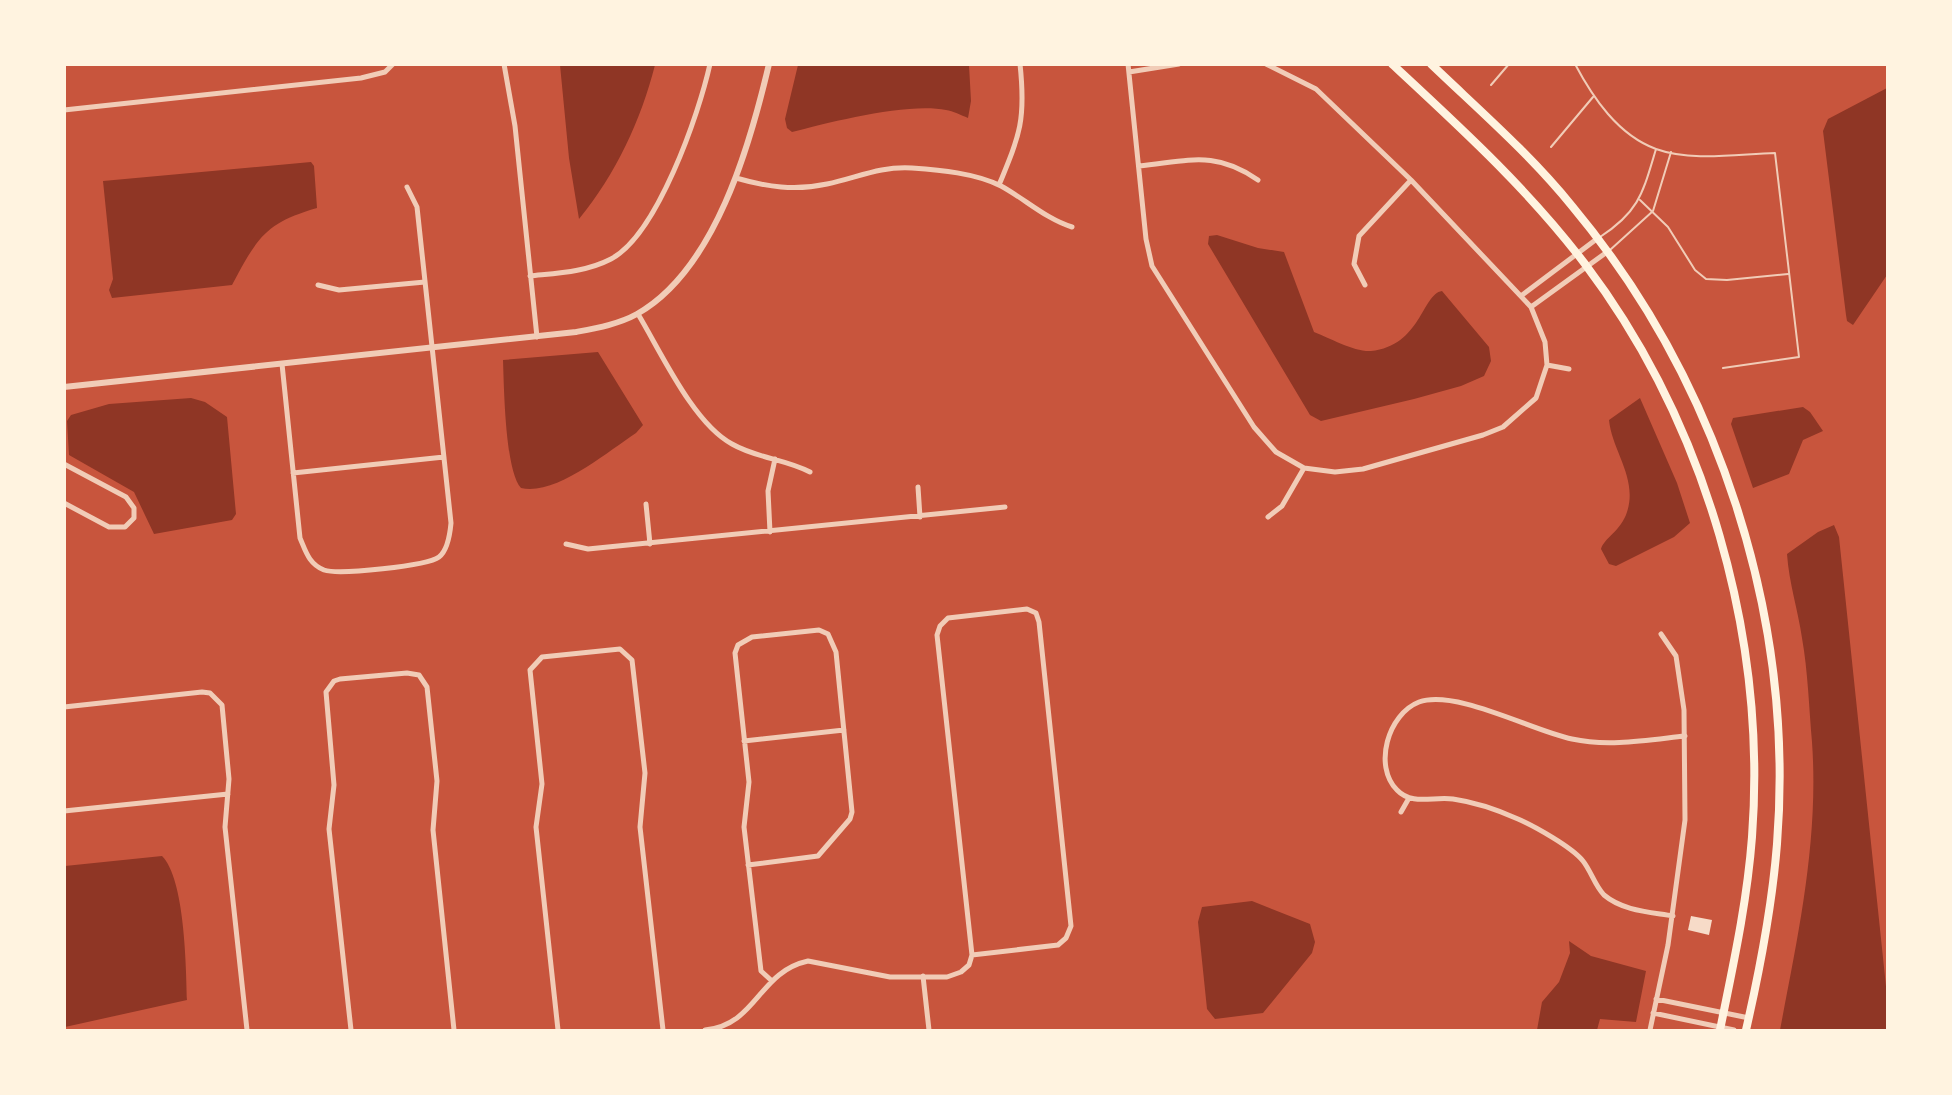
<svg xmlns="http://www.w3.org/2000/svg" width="1952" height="1095" font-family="'Alegreya Sans',sans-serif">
	<rect width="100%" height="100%" fill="#c8553d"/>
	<path fill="#8f3625" d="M 560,65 L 655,65 C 641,120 616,174 579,219 L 569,158 Z
		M 798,65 L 969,65 L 971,101 L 968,118 C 961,115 953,111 946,110 C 909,102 830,122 792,132 L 787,128 L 785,119 Z
		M 1887,88 L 1887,275 L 1853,325 L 1847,321 L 1846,315 L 1823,131 L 1828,119 Z
		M 311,162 L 314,166 L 317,208 C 265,223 257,238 232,285 L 112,298 L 109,290 L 113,279 L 103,181 Z
		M 1217,235 L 1258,248 L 1284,252 L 1314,332 C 1330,338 1354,352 1371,351 C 1421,346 1422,294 1442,291 L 1489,347 L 1491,361 L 1484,376 L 1461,386 L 1414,399 L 1321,421 L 1310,415 L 1208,244 L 1209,236 Z
		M 598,352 L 643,425 L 636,433 C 607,452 556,496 521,488 C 505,471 504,386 503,360 Z
		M 191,398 L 205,402 L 227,417 L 236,514 L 232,520 L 154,534 L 134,492 L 69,455 L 67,421 L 71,415 L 109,404 Z
		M 1640,398 L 1677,483 L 1690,523 L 1674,537 L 1616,566 L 1609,564 L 1601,549 C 1604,538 1621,531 1627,512 C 1638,478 1612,451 1609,420 Z
		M 1803,407 L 1810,412 L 1823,431 L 1803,440 L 1789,474 L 1753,488 L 1731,424 L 1733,418 Z
		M 1834,525 L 1839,537 L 1887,996 L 1887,1030 L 1780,1030 C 1798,935 1819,841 1812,742 C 1809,708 1808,672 1802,638 C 1798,610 1789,583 1787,554 L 1818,532 Z
		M 162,856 C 185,879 186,966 187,1000 L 65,1027 L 65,866 Z
		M 1252,901 L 1310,924 L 1315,942 L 1312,953 L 1263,1013 L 1215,1019 L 1207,1009 L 1198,922 L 1202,907 Z
		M 1569,941 L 1591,956 L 1646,971 L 1636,1022 L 1600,1019 L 1597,1030 L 1537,1030 L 1542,1002 L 1559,982 L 1570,953 Z"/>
	<path fill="#f7dbc8" d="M 1691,916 L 1712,920 L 1709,935 L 1688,930 Z"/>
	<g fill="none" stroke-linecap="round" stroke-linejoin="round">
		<path stroke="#f1ccb7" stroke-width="2" d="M 1575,64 C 1593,98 1618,135 1656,149 C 1692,162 1738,154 1775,153 L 1799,357 L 1723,368
			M 1491,85 L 1509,64
			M 1551,147 L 1593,97
			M 1640,200 L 1668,227 L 1695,270 L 1706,279 L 1727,280 L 1788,274
			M 1600,237 C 1640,211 1643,192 1656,149
			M 1610,250 L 1653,211 L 1671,152"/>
		<path stroke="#f1ccb7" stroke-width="5" d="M 504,64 L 515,126 L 537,337
			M 1128,64 L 1146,239 L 1152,266 L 1254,427 L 1276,452 L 1304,468 L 1335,472 L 1363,469 L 1483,435 L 1503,427 L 1536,398 L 1547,365 L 1545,342 L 1531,307 L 1411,180 L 1316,89 L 1266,64
			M 1129,72 L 1179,64
			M 64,110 L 361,78 L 385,72 L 393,64
			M 1139,166 C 1189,161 1215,150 1258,180
			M 736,178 C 767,187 795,191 827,184 C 857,178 879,166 912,168 C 940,170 975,173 1001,186 C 1025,199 1046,219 1072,227
			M 999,185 C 1020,134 1026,120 1020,64
			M 530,276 C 558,273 586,272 611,259 C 657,235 699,114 710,64
			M 318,285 L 339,290 L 425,282
			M 1365,285 L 1354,264 L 1359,236 L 1411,180
			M 1521,296 L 1598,238
			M 1531,307 L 1607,252
			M 638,314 C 661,352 693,423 732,444 C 756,458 785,459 810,472
			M 282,364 L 300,538 C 306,552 309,564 324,570 C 339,575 427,566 439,557 C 448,550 450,534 451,523 L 417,207 L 407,187
			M 1547,365 L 1569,369
			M 64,464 L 126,497 L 134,508 L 134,518 L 125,527 L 109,527 L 64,503
			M 293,473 L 444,457
			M 918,487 L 920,517
			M 646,504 L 650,544
			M 1268,517 L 1282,506 L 1304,468
			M 770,532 L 768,491 L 775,459
			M 566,544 L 588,549 L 1005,507
			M 64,707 L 202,692 L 210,693 L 222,705 L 229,779 L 225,827 L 247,1030
			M 744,741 L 844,730
			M 64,811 L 228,794
			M 1401,812 L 1409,798
			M 748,865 L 818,856 L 850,819 L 852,812 L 836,652 L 828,634 L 819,630 L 752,637 L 738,645 L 735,653 L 749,782 L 744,827 L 761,971 L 772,981
			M 1673,916 C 1650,912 1623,911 1604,895 C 1595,886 1591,871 1583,861 C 1572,847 1534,826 1518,819 C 1498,810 1474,802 1453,799 C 1434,796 1412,806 1397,790 C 1373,766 1388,714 1419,702 C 1456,689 1533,731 1572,739 C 1608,747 1648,740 1685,736
			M 923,976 L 929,1030
			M 1656,999 L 1749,1018
			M 1653,1013 L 1734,1030
			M 351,1030 L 329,829 L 334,785 L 326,692 L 334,681 L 340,679 L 407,673 L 419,675 L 427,687 L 437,781 L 433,830 L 454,1030
			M 558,1030 L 536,827 L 542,784 L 530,670 L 542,657 L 620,649 L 632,660 L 645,773 L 640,827 L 663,1030
			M 705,1030 C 757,1025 758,972 808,961 L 890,977 L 947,977 L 961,972 L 969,965 L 972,955 L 937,635 L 940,626 L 948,618 L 1027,609 L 1036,613 L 1039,622 L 1071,926 L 1066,938 L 1058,945 L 972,955
			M 1650,1030 L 1668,945 L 1685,820 L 1684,710 L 1676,656 L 1661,634"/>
		<path stroke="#f1ccb7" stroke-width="6" d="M 64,387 L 576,332 C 597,328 619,324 637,314 C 715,270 750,145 769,64"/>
		<path stroke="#fff3e0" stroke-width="8" d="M 1392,64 C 1461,128 1529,190 1585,264 C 1706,424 1767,637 1752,837 C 1747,903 1733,966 1720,1030
			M 1431,64 C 1479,110 1530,154 1572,206 C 1718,381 1795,616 1777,844 C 1772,907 1760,969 1746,1030"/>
	</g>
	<rect width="1952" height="1095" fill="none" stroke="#fff3e0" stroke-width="132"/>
</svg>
